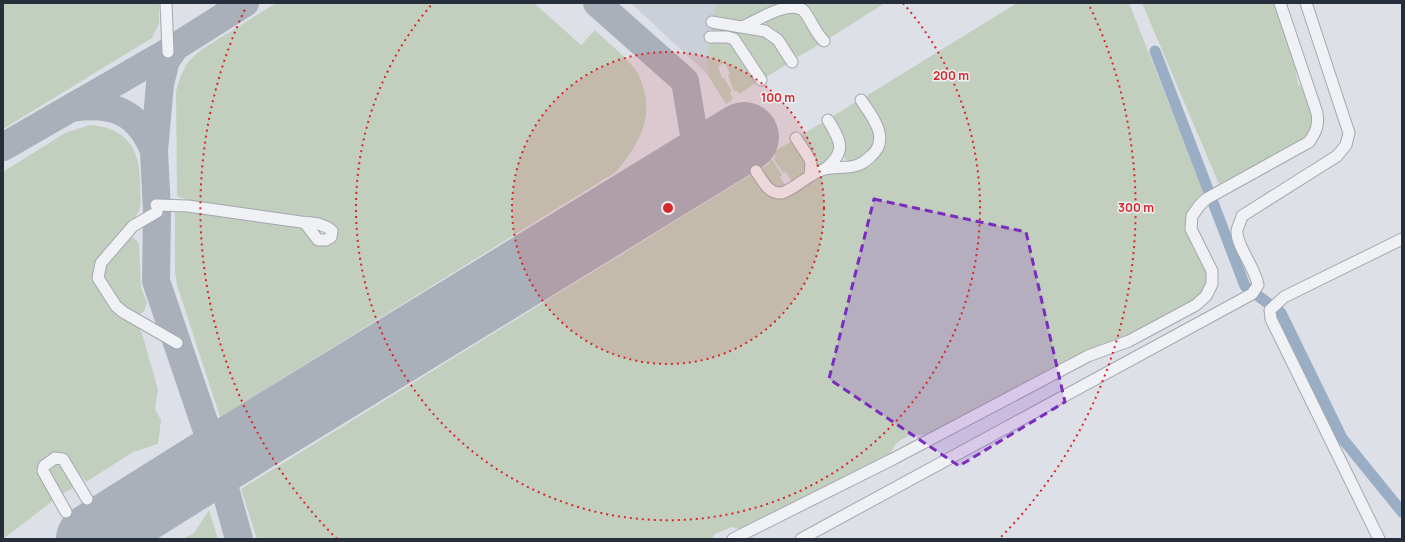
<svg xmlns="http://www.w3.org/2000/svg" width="1405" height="542" font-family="Manrope,sans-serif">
	<rect width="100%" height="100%" fill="#dde0e6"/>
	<path fill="#cbcfd7" d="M 631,3 L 715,3 L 707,74 Z"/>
	<path fill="#c2cfbe" d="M 3,3 L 159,3 L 159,24 L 152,38 L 3,129 Z
		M 276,3 L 534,3 L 581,45 L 595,30 C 606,41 631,61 638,74 C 657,112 641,143 616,172 L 220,417 L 177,285 L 175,273 L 175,212 L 192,210 L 300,223 L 318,243 L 334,230 L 189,201 L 177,196 L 176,91 L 181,75 L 188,62 L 201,50 Z
		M 715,3 L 779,3 L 744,24 L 713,21 Z
		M 800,3 L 885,3 L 828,39 Z
		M 1017,3 L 1129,3 L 1204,192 L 1191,205 L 1188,233 L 1202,254 L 1209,278 L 1205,290 L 1196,300 L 1125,337 L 1070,358 L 928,435 C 910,434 899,436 890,454 L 743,530 L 731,527 L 715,534 L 712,539 L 257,539 L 241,489 L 755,172 L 770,194 L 817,175 L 853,170 L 884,143 L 863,98 Z
		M 1142,3 L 1277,3 L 1298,60 L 1295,68 L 1298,84 L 1307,90 L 1315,120 L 1306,140 L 1219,184 Z
		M 797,8 L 822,43 L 794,59 L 766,27 L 765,21 Z
		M 712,24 L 766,33 L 789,63 L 763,79 L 734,37 L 710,36 Z
		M 709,38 L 733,40 L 759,81 L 739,94 L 737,91 L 734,91 L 728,76 L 730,74 L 725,63 L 718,66 L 722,78 L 724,78 L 732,91 L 730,93 L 733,99 L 726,104 L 707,74 Z
		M 859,100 L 874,123 L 876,144 L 865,156 L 852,163 L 845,159 L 830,118 Z
		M 825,121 L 838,150 L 816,170 L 798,137 Z
		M 90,125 C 129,128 141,151 140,187 C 140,194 142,205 139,211 C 127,235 93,251 93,281 L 110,308 L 136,325 L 142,333 L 158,390 L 155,409 L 161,420 L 158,444 L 133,452 L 86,482 L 62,452 L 38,468 L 55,499 L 3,539 L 3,172 L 65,133 Z
		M 795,139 L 810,170 L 779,192 L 758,170 L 770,163 L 769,161 L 772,159 L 782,175 L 780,177 L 786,186 L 792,182 L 786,172 L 783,173 L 773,158 L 776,157 L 773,152 Z
		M 129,237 L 134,238 L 139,243 L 141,287 L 147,303 L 144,311 L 138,316 L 123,308 L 104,278 L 103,270 L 108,261 Z
		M 56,461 L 62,464 L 76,486 L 61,495 L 48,475 L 48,466 Z
		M 209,510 L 218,539 L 183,539 L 194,533 Z"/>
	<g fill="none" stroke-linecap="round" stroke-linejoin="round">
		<path stroke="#99aec4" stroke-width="11" d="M 1155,51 L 1245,286 L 1281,313 L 1342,438 L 1402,512"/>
		<path stroke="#aab0ba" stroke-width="28" d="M 597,3 L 685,81 L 699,165
			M 176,46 L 166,60 L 160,84 L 154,151 L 157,212 L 156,281 L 217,460 L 239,539
			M 72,108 C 112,102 138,111 154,151
			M 3,147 L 161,56 L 245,3"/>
		<path stroke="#aab0ba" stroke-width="70" d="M 91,539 L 217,460 L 744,137"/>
		<defs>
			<path id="minor" d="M 166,3 L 168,52
				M 712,22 L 765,31 L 778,40 L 792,62
				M 742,27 C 757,21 787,0 803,10 C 811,19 815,33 824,41
				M 710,37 L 727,37 L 734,39 L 761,80
				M 796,138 L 811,161 L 810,176
				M 825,169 C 847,152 841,141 828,120
				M 756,171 C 763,181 768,194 782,193 C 797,188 809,173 825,169 C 835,166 848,169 858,165 C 863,163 867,160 871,156 C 891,139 872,116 861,100
				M 156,205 L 188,206 L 301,222 C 312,223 324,223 332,231 L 331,237 L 326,240 L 318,240 L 305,223 L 301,222
				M 157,212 L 133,226 L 101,263 L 98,278 L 116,306 L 123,312 L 177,343
				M 66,512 L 43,471 L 44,466 L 55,458 L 63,459 L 87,499
				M 733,539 L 893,459 L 1088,356 L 1129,341 L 1196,305 L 1206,296 L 1212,284 L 1212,271 L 1191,229 L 1192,216 L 1199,206 L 1206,199 L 1309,142 C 1316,132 1319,125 1317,113 L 1280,3
				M 801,539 L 1252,294 L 1258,285 C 1255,267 1237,247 1237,232 C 1237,227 1241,221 1242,216 L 1337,156 L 1346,145 L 1349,133 L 1306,3
				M 1379,539 L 1271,319 L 1270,310 L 1284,297 L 1402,239"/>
		</defs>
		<use href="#minor" stroke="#a3a7af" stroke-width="13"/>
		<use href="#minor" stroke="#eff1f4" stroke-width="11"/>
	</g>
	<path fill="#7b2cbf" fill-opacity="0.2" stroke="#7b2cbf" stroke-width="3" stroke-dasharray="8 5" stroke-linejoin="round" d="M 874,199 L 1026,232 L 1065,402 L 959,466 L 829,379 Z"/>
	<circle cx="668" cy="208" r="156" fill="#d62828" fill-opacity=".12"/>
	<g fill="none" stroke="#d62828" stroke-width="2" stroke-dasharray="2 4">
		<circle cx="668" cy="208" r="156"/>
		<path d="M903 3A312 312 0 1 1 433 3"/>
		<path d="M337 539A468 468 0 0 1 246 7M1090 7A468 468 0 0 1 999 539"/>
	</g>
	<circle cx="668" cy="208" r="6" fill="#d62828" stroke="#eceff3" stroke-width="2"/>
	<g font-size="12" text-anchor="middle" font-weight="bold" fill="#d62828" stroke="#eceff3" stroke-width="3" stroke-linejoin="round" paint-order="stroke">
		<text x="951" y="80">200 m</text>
		<text x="778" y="102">100 m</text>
		<text x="1136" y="212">300 m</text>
	</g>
	<rect width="1405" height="542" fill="none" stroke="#272e3b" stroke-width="8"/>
</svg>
